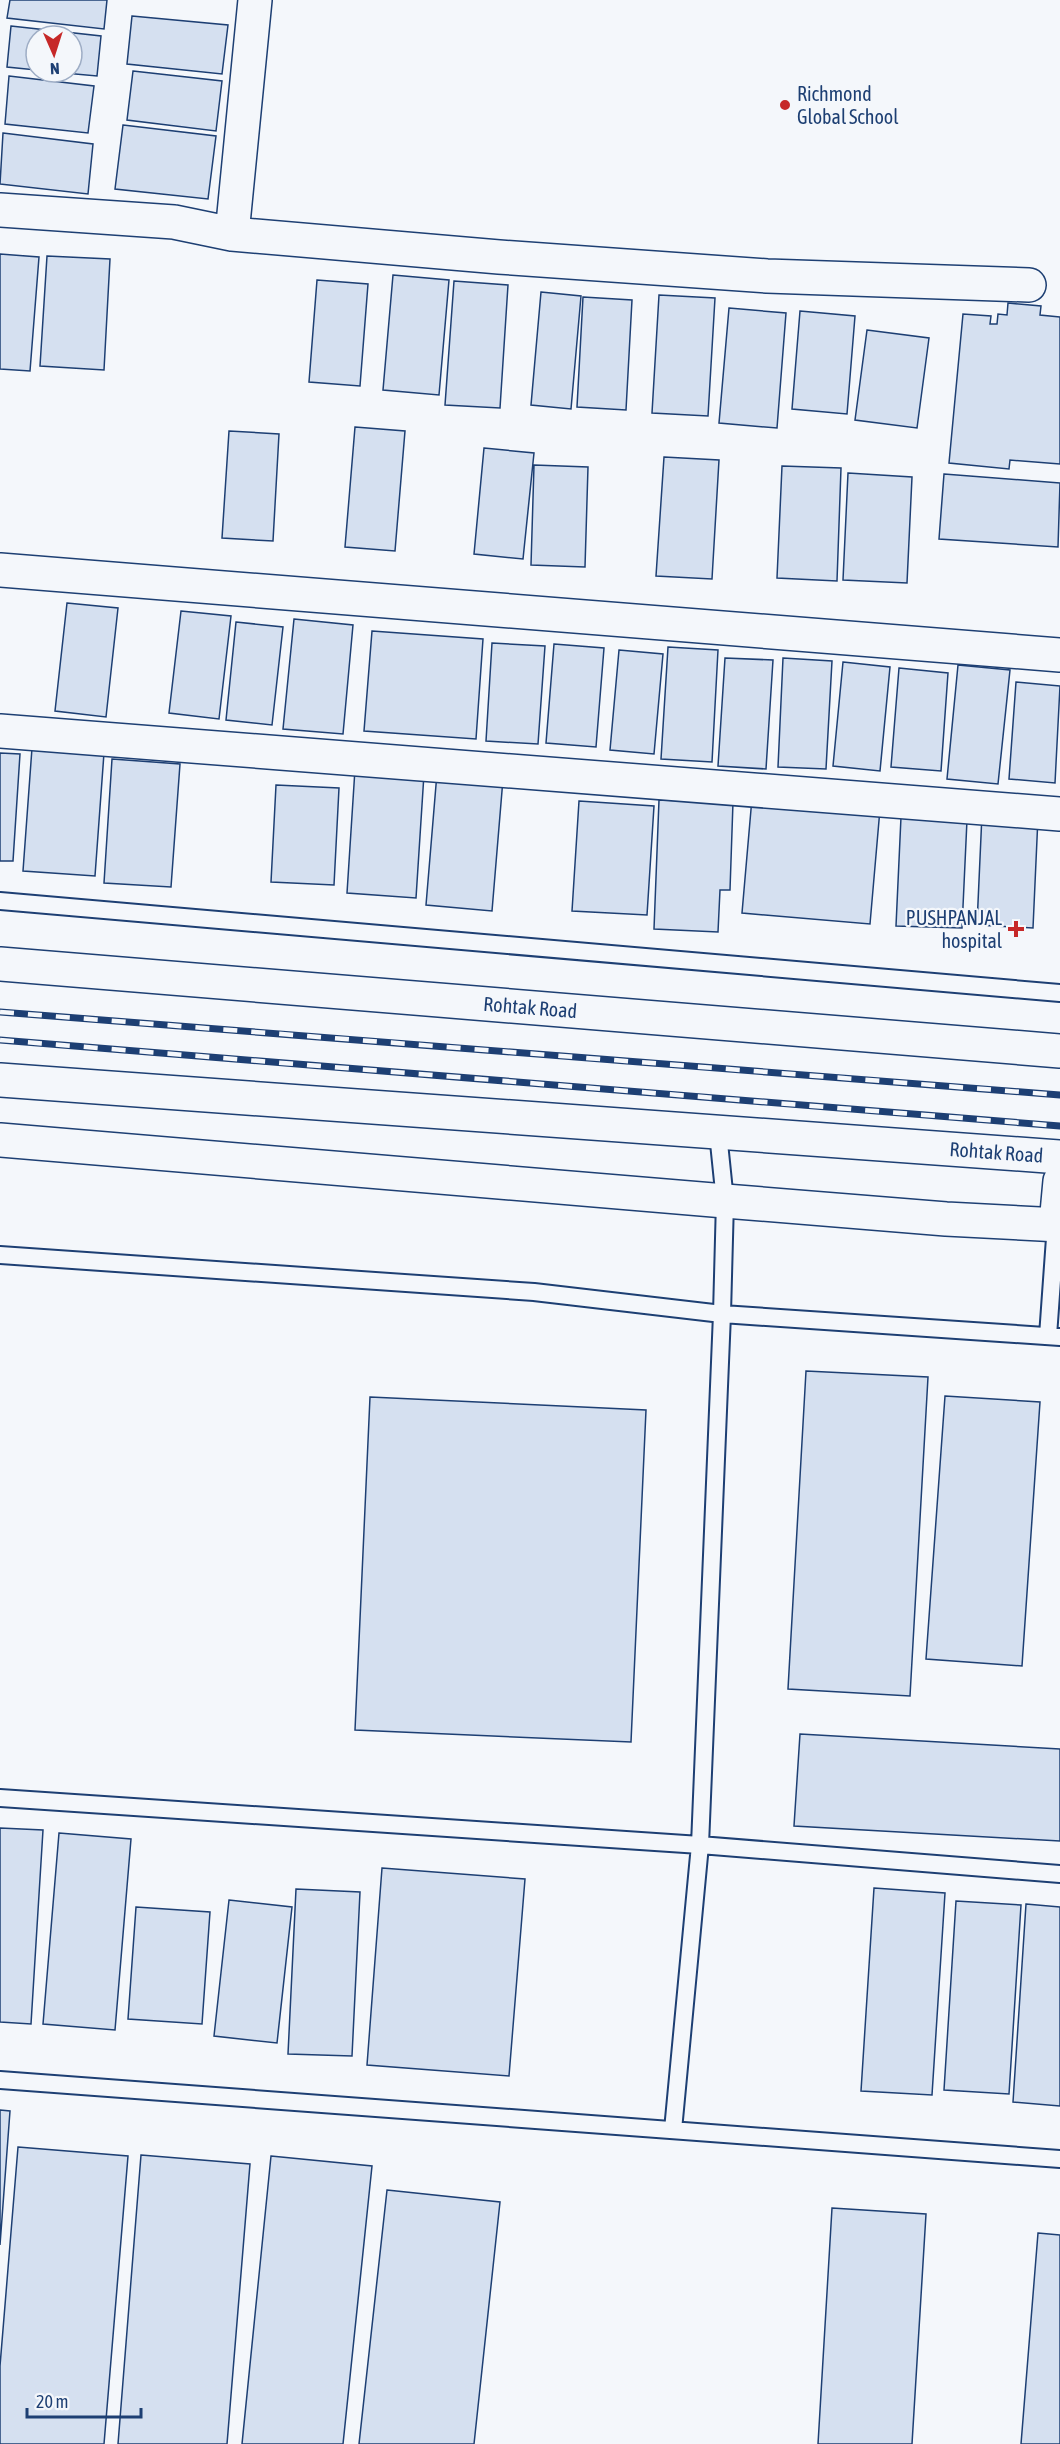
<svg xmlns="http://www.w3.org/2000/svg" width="1060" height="2444" font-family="'Asap Condensed',sans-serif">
	<rect width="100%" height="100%" fill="#f4f7fb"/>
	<path fill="#d5e0f0" stroke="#1d3f73" stroke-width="1.5" d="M 10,0 L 107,0 L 104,29 L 7,18 Z
		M 132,16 L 228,25 L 222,74 L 127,64 Z
		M 11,26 L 101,36 L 97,76 L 53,72 L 72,72 L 72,36 L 36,36 L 36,70 L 7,67 Z
		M 133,71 L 222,81 L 216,131 L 127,120 Z
		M 9,76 L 94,86 L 88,133 L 5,124 Z
		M 123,125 L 216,136 L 208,199 L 115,189 Z
		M 3,133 L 93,144 L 88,194 L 0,184 Z
		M 0,254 L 39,257 L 30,371 L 0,369 Z
		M 47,256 L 110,259 L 104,370 L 40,366 Z
		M 393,275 L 449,280 L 439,395 L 383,390 Z
		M 317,280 L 368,284 L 360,386 L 309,382 Z
		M 454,281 L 508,285 L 500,408 L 445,405 Z
		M 541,292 L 581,296 L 571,409 L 531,405 Z
		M 659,295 L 715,298 L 708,416 L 652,413 Z
		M 583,297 L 632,300 L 626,410 L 577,407 Z
		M 1008,303 L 1041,306 L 1040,315 L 1060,317 L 1060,464 L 1010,460 L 1009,469 L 949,463 L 963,314 L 991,316 L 990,324 L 997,324 L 998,314 L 1007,315 Z
		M 729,308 L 786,313 L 777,428 L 719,423 Z
		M 800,311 L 855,316 L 847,414 L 792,409 Z
		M 867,330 L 929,338 L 917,428 L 855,420 Z
		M 355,427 L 405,431 L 395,551 L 345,547 Z
		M 229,431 L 279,434 L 273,541 L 222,538 Z
		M 484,448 L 534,453 L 523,559 L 474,554 Z
		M 664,457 L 719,460 L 712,579 L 656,576 Z
		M 534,465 L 588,467 L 585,567 L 531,565 Z
		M 782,466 L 841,468 L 837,581 L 777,578 Z
		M 848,473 L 912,477 L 907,583 L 843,580 Z
		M 944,474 L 1060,483 L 1058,547 L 939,539 Z
		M 67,603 L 118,608 L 106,717 L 55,711 Z
		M 181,611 L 231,616 L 219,719 L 169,713 Z
		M 294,619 L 353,625 L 343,734 L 283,729 Z
		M 236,622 L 283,627 L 272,725 L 226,720 Z
		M 372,631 L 483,639 L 476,739 L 364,731 Z
		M 492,643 L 545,646 L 538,744 L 486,741 Z
		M 554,644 L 604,648 L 596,747 L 546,743 Z
		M 668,647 L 718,650 L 712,762 L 661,759 Z
		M 619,650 L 663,654 L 654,754 L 610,750 Z
		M 725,658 L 773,660 L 766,769 L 718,766 Z
		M 783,658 L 832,661 L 826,769 L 778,767 Z
		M 843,662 L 890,667 L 880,771 L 833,766 Z
		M 958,665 L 1010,670 L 998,784 L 947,779 Z
		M 899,668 L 948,673 L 941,771 L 891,767 Z
		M 1016,682 L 1060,686 L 1055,783 L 1009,779 Z
		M 32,748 L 104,753 L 95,876 L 23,871 Z
		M 0,753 L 20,754 L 13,861 L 0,861 Z
		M 112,759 L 180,764 L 171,887 L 104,883 Z
		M 355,769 L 424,774 L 416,898 L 347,893 Z
		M 437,773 L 503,779 L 492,911 L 426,905 Z
		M 276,785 L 339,788 L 334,885 L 271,882 Z
		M 752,798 L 880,809 L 870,924 L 742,913 Z
		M 659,800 L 733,802 L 730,890 L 720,890 L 718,932 L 654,929 Z
		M 579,801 L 654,806 L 647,915 L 572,911 Z
		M 982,814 L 1038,817 L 1033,928 L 977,925 Z
		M 901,817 L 967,820 L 962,928 L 896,926 Z
		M 806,1371 L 928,1377 L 910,1696 L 788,1689 Z
		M 945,1396 L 1040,1402 L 1022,1666 L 926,1659 Z
		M 370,1397 L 646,1410 L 631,1742 L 355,1730 Z
		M 800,1734 L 1060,1749 L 1060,1841 L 794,1826 Z
		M 0,1828 L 43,1830 L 31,2024 L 0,2022 Z
		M 59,1833 L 131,1839 L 115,2030 L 43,2024 Z
		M 382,1868 L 525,1879 L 509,2076 L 367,2065 Z
		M 874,1888 L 945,1893 L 932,2095 L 861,2091 Z
		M 296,1889 L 360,1892 L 352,2056 L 288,2054 Z
		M 229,1900 L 292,1907 L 277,2043 L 214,2036 Z
		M 956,1901 L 1021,1905 L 1009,2094 L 944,2090 Z
		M 1026,1904 L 1060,1907 L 1060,2106 L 1013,2102 Z
		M 136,1907 L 210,1912 L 202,2024 L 128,2019 Z
		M 0,2110 L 10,2111 L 0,2245 Z
		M 18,2147 L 128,2156 L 104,2444 L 0,2444 L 0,2366 Z
		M 141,2155 L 250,2164 L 227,2444 L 118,2444 Z
		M 271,2156 L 372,2166 L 343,2444 L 242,2444 Z
		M 387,2190 L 500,2202 L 474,2444 L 359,2444 Z
		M 832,2208 L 926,2214 L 912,2444 L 818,2444 Z
		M 1038,2233 L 1060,2235 L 1060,2444 L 1021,2444 Z"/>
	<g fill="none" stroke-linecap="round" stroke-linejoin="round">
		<defs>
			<path id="service" d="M 0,901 L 1060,993
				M 0,1255 L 534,1292 L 722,1314 L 1060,1337
				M 1048,1336 L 1056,1224
				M 0,1798 L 700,1845 L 1060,1874
				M 0,2080 L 1060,2159
				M 673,2130 L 700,1845 L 722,1314 L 725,1201 L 718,1133"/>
			<path id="minor" d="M 0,210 L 174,222 L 232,234 L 499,257 L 767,276 L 1029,285
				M 232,234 L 255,0
				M 0,570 L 1060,655
				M 0,731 L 1060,814"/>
			<path id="tertiary" d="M 0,1140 L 725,1201 L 946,1219 L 1060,1225
				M 1056,1224 L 1060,1181"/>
			<g id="trunk">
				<path id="s1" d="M 0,964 L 1060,1051"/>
				<path id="s2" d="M 0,1080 L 1060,1157"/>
			</g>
		</defs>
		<use href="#service" stroke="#1d3f73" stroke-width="20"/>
		<use href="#minor" stroke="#1d3f73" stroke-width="36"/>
		<use href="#tertiary" stroke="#1d3f73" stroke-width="36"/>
		<use href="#trunk" stroke="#1d3f73" stroke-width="36"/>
		<use href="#service" stroke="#f4f7fb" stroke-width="16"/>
		<use href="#minor" stroke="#f4f7fb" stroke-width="33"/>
		<use href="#tertiary" stroke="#f4f7fb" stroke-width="33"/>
		<use href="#trunk" stroke="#f4f7fb" stroke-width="33"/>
		<defs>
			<path id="rail" d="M 0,1012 L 1060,1095
				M 0,1040 L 1060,1126"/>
		</defs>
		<use href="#rail" stroke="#1d3f73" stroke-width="7"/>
		<use href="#rail" stroke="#f4f7fb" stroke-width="4.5" stroke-dasharray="14" stroke-linecap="butt"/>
	</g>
	<g fill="#c62828" stroke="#f4f7fb" stroke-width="2">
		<circle cx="785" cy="105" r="6"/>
		<path d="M1013 920h6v6h6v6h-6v6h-6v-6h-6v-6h6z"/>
	</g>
	<g text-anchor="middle" stroke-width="4.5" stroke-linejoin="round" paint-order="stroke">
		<g font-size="20" fill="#1d3f73" stroke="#f4f7fb" text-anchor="start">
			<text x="797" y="101">Richmond<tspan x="797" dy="23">Global School</tspan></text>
			<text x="1002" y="925" text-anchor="end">PUSHPANJAL<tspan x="1002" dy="23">hospital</tspan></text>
		</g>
		<g font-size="20" fill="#1d3f73" stroke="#f4f7fb">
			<text dy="7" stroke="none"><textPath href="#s1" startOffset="532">Rohtak Road</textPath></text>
			<text dy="7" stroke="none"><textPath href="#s2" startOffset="999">Rohtak Road</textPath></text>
		</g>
	</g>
	<g transform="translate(54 54) rotate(177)"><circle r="28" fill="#f4f7fb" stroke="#9eadc5" stroke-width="1.5"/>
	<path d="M0-4.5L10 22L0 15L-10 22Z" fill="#c62828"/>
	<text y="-9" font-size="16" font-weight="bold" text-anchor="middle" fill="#1d3f73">N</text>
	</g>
	<path d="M27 2408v9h114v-9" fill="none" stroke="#1d3f73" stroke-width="3"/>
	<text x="36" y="2408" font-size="18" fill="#1d3f73" stroke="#f4f7fb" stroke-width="4.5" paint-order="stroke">20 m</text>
</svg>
